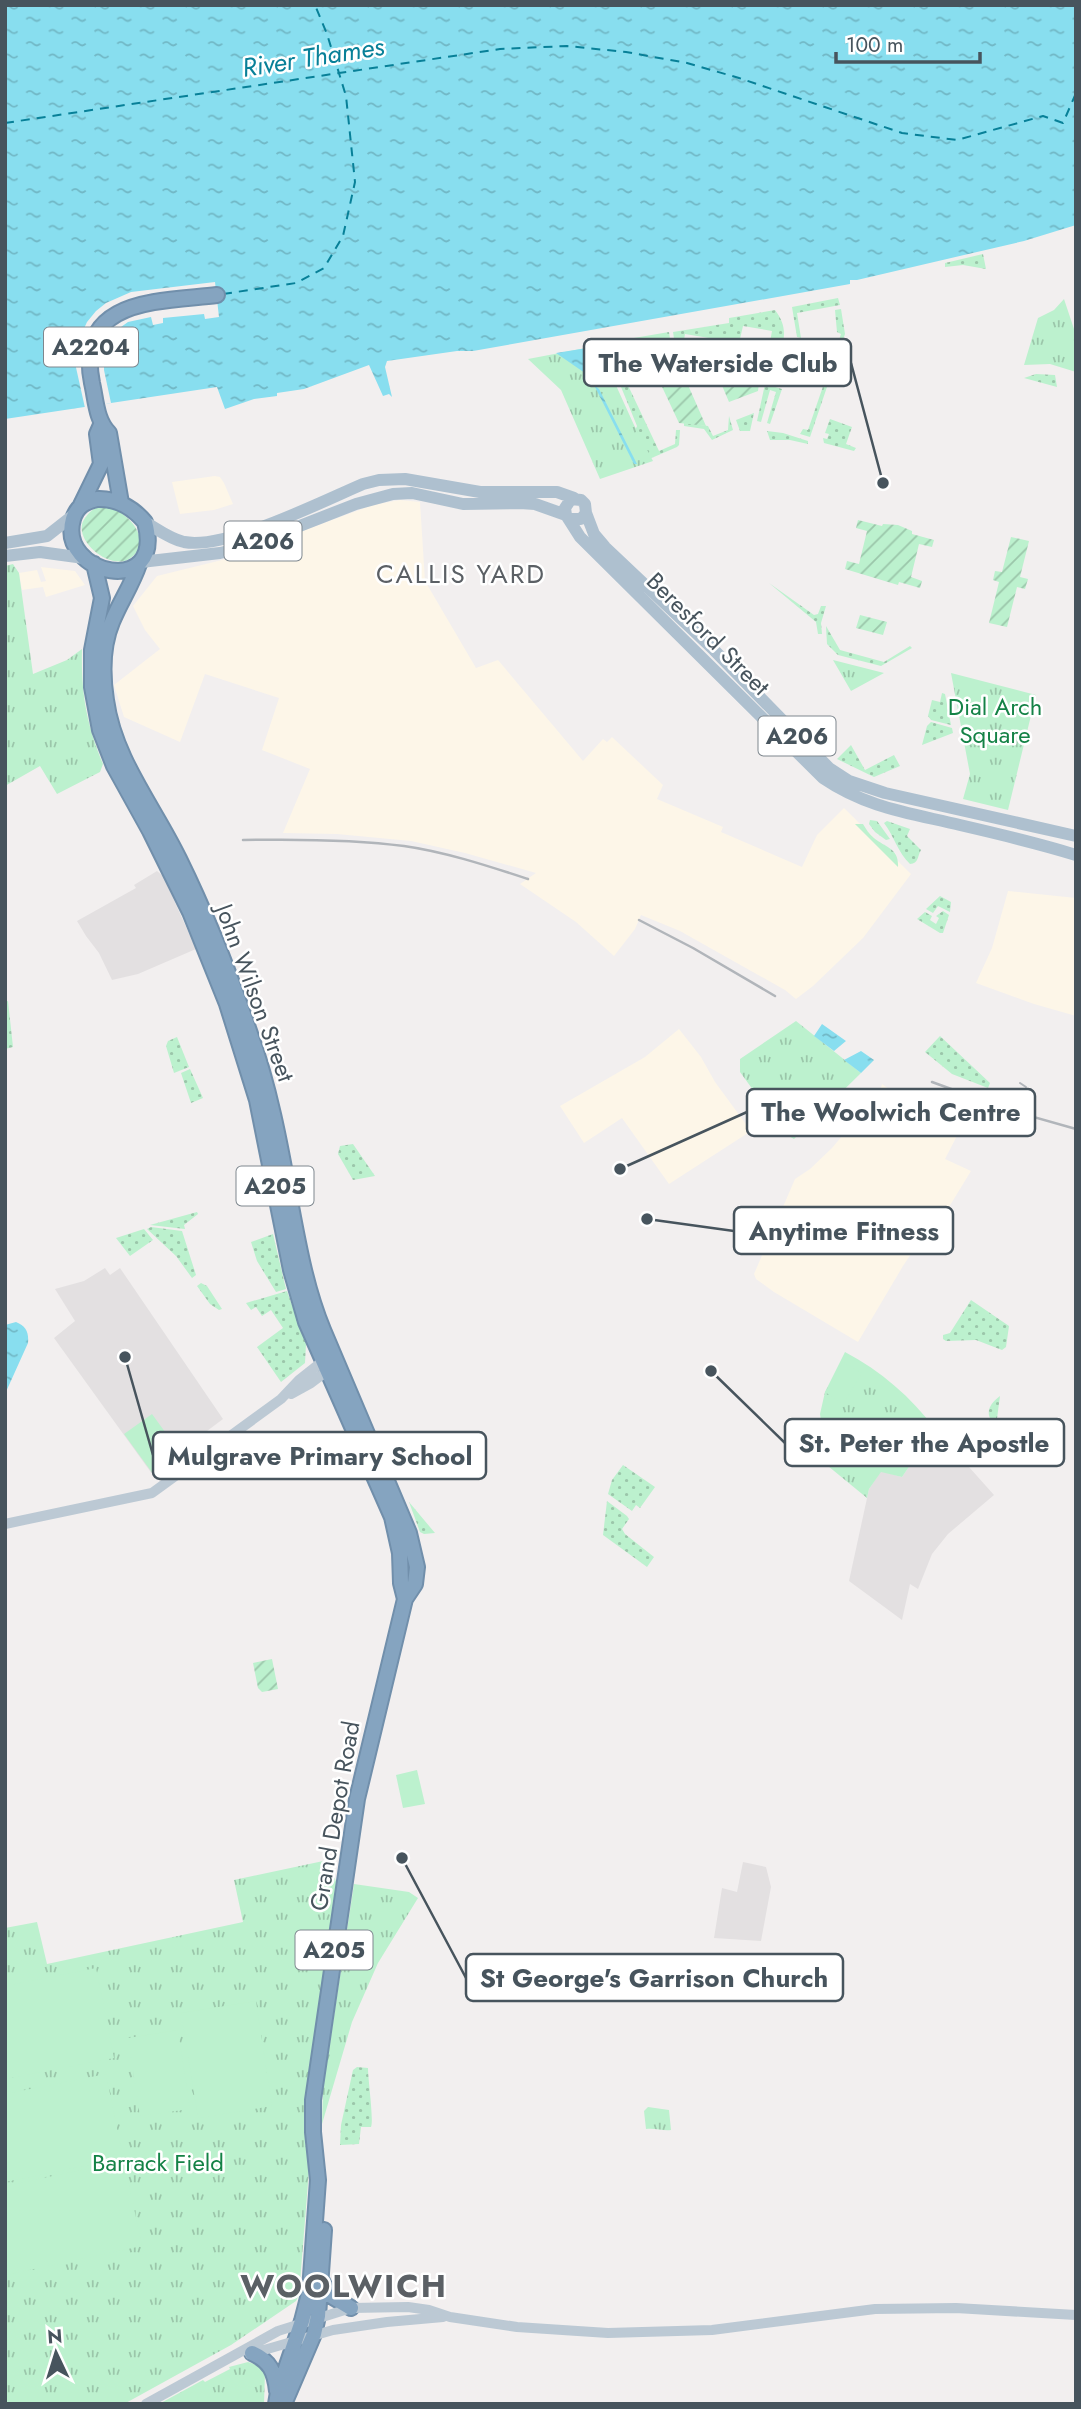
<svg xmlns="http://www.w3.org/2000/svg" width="1081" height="2409" font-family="Jost,sans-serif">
	<defs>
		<pattern id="grass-dots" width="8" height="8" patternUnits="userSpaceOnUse" patternTransform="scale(1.75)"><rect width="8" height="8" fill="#bcf1ce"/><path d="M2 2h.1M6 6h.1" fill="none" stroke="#9bc6aa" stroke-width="1.8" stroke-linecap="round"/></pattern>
		<pattern id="park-tufts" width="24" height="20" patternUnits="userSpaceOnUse" patternTransform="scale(1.75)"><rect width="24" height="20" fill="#bcf1ce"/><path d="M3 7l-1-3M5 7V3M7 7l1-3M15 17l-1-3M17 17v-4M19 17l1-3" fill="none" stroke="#9bc6aa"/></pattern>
		<pattern id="garden-furrows" width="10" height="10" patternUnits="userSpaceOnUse" patternTransform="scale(1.75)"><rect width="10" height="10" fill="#bcf1ce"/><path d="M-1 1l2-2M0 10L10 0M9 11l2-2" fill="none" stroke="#9bc6aa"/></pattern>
		<pattern id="water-ripples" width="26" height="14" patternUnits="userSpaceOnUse" patternTransform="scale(1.75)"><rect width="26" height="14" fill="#88deef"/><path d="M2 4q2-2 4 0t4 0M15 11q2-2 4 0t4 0" fill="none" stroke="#71b7c5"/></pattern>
	</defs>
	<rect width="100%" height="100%" fill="#f2efef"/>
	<path fill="#fdf6e8" d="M 215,476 L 220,477 L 224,483 L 233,504 L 214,510 L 180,514 L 172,482 Z
		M 400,500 L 420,502 L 425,581 L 476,668 L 498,660 L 583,761 L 603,739 L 607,742 L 612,737 L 663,785 L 657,799 L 723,827 L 721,832 L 802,867 L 817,835 L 844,808 L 911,874 L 863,938 L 813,986 L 796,999 L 785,990 L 680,931 L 641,915 L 635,929 L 614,956 L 576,922 L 520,884 L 536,873 L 465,853 L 411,841 L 337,834 L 283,833 L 310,769 L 262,750 L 279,698 L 205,674 L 180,742 L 124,717 L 114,685 L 160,649 L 145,630 L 133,606 L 157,576 L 226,559 L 373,505 Z
		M 41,567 L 75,571 L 85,585 L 46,597 L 43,587 L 22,590 L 19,573 L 37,570 L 41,582 L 46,581 Z
		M 1008,891 L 1076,898 L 1076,1016 L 1034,1004 L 976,983 L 992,948 Z
		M 679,1029 L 701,1057 L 715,1082 L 751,1131 L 669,1184 L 622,1118 L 584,1143 L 560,1106 L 645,1057 Z
		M 882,1084 L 929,1118 L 960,1130 L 945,1159 L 971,1171 L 927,1243 L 921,1239 L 903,1266 L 858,1342 L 774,1292 L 756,1279 L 754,1274 L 795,1179 L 810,1169 L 832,1148 L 880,1091 Z"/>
	<path fill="#e3e0e1" d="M 157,871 L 163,876 L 196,949 L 138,974 L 112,980 L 99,953 L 86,936 L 77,921 L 136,888 L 134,885 Z
		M 105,1268 L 110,1275 L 120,1268 L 223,1419 L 195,1440 L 199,1447 L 155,1478 L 54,1338 L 75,1321 L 55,1289 L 84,1281 Z
		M 935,1429 L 994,1495 L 948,1534 L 932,1554 L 918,1589 L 910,1584 L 902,1620 L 849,1581 L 869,1489 L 881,1471 L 902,1477 Z
		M 743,1862 L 766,1867 L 771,1887 L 761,1941 L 714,1938 L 722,1888 L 737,1892 Z"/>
	<path fill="url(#grass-dots)" d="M 983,254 L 986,269 L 963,265 L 945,267 L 945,263 Z
		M 838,298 L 840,305 L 797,313 L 801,338 L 797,337 L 792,307 Z
		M 841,309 L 845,334 L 810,437 L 800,434 L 803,429 L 808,430 L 841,334 L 837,332 L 835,310 Z
		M 775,310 C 792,332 781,347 774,372 L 763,369 L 766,364 L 772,331 L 743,326 L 739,343 L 685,334 L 680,364 L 678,365 L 673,332 L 729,323 L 729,318 Z
		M 669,332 L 671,345 L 669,347 L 623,344 L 622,340 Z
		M 796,339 L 801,341 L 788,376 L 780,374 Z
		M 1036,374 L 1055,375 L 1057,387 L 1024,378 Z
		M 625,379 L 659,451 L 675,444 L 676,430 L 680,430 L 679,445 L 677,447 L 647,460 L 634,433 L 637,426 L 619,382 L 618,380 Z
		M 765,384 L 782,389 L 770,424 L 767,423 L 776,392 L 770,390 L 761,422 L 757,421 Z
		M 754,413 L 750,431 L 740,431 L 736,420 Z
		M 729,416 L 733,430 L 712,440 L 704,429 L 684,426 L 684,423 L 708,426 L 713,436 L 728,430 Z
		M 830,419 L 852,427 L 846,444 L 856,448 L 854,451 L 824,443 L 823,438 L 827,439 L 829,434 L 825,433 Z
		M 767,431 L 783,433 L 808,441 L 808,444 L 790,440 L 770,440 Z
		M 769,583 L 814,615 L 818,614 L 821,606 L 826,606 L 821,623 L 822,634 L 818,634 L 816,622 Z
		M 826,626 L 840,650 L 884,662 L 910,646 L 912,648 L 881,666 L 838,655 L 827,644 Z
		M 942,693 L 945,694 L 951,725 L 931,720 L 928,716 L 932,700 L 940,702 Z
		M 931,722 L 952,728 L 953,733 L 922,745 L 927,726 Z
		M 851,745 L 865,770 L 894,755 L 900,766 L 874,777 L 837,759 Z
		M 870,820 L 877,821 L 890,839 L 886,840 L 875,832 L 869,824 Z
		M 887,821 L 910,829 L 907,836 L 921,850 C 917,857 919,863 910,864 C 898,853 894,836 884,823 Z
		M 855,824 L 863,824 C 866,829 869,834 874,838 C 886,848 899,848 898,867 Z
		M 940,896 L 951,902 L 950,912 L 938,906 L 933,913 L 926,909 Z
		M 943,911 L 949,915 L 943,933 L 940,933 L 917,919 L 925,912 L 932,916 L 930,920 L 936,924 L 939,918 L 936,916 Z
		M 8,1001 L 13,1047 L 5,1049 L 5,1002 Z
		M 940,1036 L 990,1083 L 988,1088 L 952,1074 L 925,1052 Z
		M 177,1037 L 189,1067 L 174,1073 L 166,1046 L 168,1041 Z
		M 190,1069 L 203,1098 L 191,1103 L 181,1073 Z
		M 353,1144 L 375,1176 L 353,1180 L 338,1154 L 340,1146 Z
		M 197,1212 L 198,1214 L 184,1225 L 185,1229 L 150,1225 Z
		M 151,1227 L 182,1231 L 196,1275 L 192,1278 L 176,1256 L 147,1229 Z
		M 144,1229 L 153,1240 L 130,1256 L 116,1238 Z
		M 273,1234 L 286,1289 L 276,1292 L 257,1261 L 251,1242 Z
		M 201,1283 L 207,1286 L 222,1309 L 219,1310 L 210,1304 L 197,1286 Z
		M 287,1291 L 306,1344 L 305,1363 L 281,1382 L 257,1347 L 283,1328 L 271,1310 L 262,1316 L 256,1307 L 251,1310 L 246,1303 Z
		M 971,1300 L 1009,1326 L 1006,1347 L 1002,1350 L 976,1340 L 946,1341 L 943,1339 L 943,1335 L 950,1333 Z
		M 1000,1396 L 996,1426 C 984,1415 988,1405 1000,1396 Z
		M 623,1465 L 655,1487 L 640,1508 L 636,1505 L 632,1511 L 608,1494 L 612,1480 Z
		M 607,1501 L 627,1516 L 629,1519 L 622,1529 L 625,1534 L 654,1557 L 647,1567 L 603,1535 Z
		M 409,1502 L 435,1533 L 424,1534 L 420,1532 Z
		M 357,2067 L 368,2068 C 368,2080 374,2120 371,2127 L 361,2127 L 359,2144 L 340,2145 L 341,2125 L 353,2070 Z"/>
	<path fill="url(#park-tufts)" d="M 1064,299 L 1076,335 L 1076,372 L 1050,364 L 1024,365 L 1038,318 L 1054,310 Z
		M 607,344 L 614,381 L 634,425 L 653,461 L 600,479 L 561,390 L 528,359 Z
		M 13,564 L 19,573 L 33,674 L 67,660 L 82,649 C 81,692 86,723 103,764 L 100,772 L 57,794 L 40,766 L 5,786 L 5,566 Z
		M 833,660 L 884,673 L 851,691 Z
		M 951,673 L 1036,695 L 1008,810 L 963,799 L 970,774 Z
		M 796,1021 L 861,1073 L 794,1139 L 785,1134 L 740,1072 L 740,1059 Z
		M 845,1352 C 881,1371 911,1397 935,1429 L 902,1477 L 881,1472 L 869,1489 L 867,1498 L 828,1466 L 820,1414 L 825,1392 Z
		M 328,1860 L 338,1887 L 304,2110 L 310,2158 L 299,2295 L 296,2301 L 231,2345 L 124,2404 L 5,2404 L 5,1928 L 37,1922 L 47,1964 L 243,1922 L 234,1880 Z
		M 354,1884 L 409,1892 L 418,1898 L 378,1963 L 352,2022 L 322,2124 L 323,2088 Z
		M 648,2107 L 669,2110 L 671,2130 C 662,2131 656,2128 646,2129 L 644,2111 Z
		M 248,2362 L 258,2365 L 265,2373 L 264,2404 L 159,2404 L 203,2380 L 205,2382 L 230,2369 L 229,2367 Z"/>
	<path fill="url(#garden-furrows)" d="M 716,339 L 739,343 L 737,355 L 748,386 L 759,383 L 758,391 L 729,402 L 712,362 Z
		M 681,369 L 706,426 L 679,423 L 656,374 Z
		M 103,506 C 126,508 157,542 129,559 C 109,571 70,538 85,518 C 90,511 95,507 103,506 Z
		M 858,520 L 882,526 L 883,524 L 898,525 L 912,531 L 912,534 L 934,540 L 932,547 L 919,544 L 911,577 L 922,581 L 920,588 L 899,582 L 898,585 L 845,569 L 847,561 L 859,564 L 867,531 L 856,528 Z
		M 1011,537 L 1029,541 L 1020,577 L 1028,579 L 1025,589 L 1017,587 L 1007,627 L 989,623 L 999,582 L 993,580 L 995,571 L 1002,572 Z
		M 860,615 L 887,622 L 883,635 L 856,628 Z
		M 272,1659 L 278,1689 L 262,1692 L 258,1688 L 253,1663 Z"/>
	<path fill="#bcf1ce" d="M 843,1362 L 862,1373 L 843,1404 L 825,1392 Z
		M 152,1414 L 184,1458 L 156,1478 L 124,1434 Z
		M 417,1770 L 425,1804 L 403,1808 L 396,1775 Z
		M 96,1968 L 114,2058 L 5,2079 L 5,1986 Z
		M 256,2001 L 272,2106 L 198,2118 L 181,2013 Z
		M 178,2030 L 190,2109 L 140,2116 L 128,2038 Z
		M 106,2074 L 123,2158 L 5,2182 L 5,2094 Z
		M 124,2161 L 142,2246 L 6,2275 L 5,2186 Z"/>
	<path fill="url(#water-ripples)" d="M 5,5 L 1076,5 L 1076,225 L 1024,241 L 857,280 L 850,280 L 850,284 L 473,351 L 457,351 L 387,361 L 385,367 L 392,397 L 389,394 L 383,396 L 369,365 L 304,389 L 277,393 L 277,396 L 254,399 L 225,409 L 217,387 L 5,419 Z
		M 587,348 L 595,380 L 556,353 Z
		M 594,385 L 599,389 L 637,464 L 634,464 Z
		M 822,1024 L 846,1041 L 834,1051 L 814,1036 Z
		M 861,1051 L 874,1060 L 861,1073 L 844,1060 Z
		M 16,1322 C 26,1326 29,1332 28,1343 L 5,1394 L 5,1325 Z"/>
	<path fill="#f2efef" d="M 215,282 L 219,317 L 205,319 L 204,314 L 163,318 L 163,323 L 153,325 L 151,317 L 128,322 L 114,332 L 104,354 L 104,370 L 111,403 L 85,408 L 75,363 L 75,348 L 87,322 L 96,311 L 106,303 L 131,292 Z"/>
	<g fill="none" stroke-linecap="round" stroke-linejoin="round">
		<path stroke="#088098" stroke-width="2" stroke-dasharray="9 7" stroke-linecap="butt" d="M 5,123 L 500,49 L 567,46 L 626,52 L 687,63 L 739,78 L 902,133 L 957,140 L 1043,116 L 1063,123 L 1076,93
			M 223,294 L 296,283 L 324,268 L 343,236 L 355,182 L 346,96 L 327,34 L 315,5"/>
		<defs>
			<path id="highway" d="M 97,499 C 116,498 133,508 145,522 C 166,599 57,575 73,519 C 77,506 85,502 97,499 Z
				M 121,503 L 109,433 C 96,420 96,400 92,383 C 75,298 158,302 217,295
				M 81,505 L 101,464 L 97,434 L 101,425
				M 94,564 L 102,598 L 92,650 L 92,687 L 100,730 L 114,766 L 150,831 L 190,912 L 227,1004 L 257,1100 L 291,1270 L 306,1322 L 392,1517 L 400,1553 L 401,1583 L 405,1599
				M 139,564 C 132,585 120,602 112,622 C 102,646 102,674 106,700 C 114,759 154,807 179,859 C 206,914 229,972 249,1031 C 269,1086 280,1144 290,1201 C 298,1244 306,1289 323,1330 L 409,1533 L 417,1567 L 415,1584 L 405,1599 L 357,1799 L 313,2100 L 313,2132 L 318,2180 L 310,2290 L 302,2321 L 278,2392 L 276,2404
				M 322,2281 L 328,2294 L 351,2308
				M 252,2353 C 270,2361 275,2372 277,2391
				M 284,2404 L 314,2334 L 318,2316 L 324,2230"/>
		</defs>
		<use href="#highway" stroke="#718fab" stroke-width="18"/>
		<path stroke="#bcc9d4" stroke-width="10" d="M 291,1394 L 311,1383 L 327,1371
			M 5,1524 L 152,1493 L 281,1399 L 299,1380 L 323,1361
			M 250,2354 L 333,2330 L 387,2322 L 443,2317
			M 146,2404 L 278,2331 L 351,2308 L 408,2307 L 429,2310 L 450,2317 L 517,2327 L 608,2333 L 712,2330 L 875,2309 L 956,2308 L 1076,2315"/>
		<path stroke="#aec0cf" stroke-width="12" d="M 586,513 L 594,534 L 605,547 L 714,650 L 829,768 L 849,781 L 885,793 L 1076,836
			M 570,519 L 581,519 L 586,513 L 585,504 L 581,500 L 571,499 L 565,508 L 566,515 L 580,537 L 823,778 C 867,808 910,813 960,825 C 999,834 1038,843 1076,855
			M 145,522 C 157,529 170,539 184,542 C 226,550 321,502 363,484 L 379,480 L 405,479 L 480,492 L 557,492 L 574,498
			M 5,543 L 47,536 L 75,514
			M 5,556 L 40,552 L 84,558
			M 141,562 L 220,553 L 246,547 L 356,504 L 393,494 L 412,493 L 463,504 L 520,503 L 535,504 L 566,515"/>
		<use href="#highway" stroke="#85a4c0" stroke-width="14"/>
		<path stroke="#b1b5ba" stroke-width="2" d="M 1020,1083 L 1026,1087"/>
		<path stroke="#b1b5ba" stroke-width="2.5" d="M 243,840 C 296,839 351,839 404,846 C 446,852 488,866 528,879
			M 639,920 L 693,948 L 775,996
			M 932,1082 L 1009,1110 L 1076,1129"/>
	</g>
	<g text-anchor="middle" stroke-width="5" stroke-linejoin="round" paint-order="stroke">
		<g fill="#fff" stroke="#7e878e" stroke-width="2">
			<rect x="44" y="327.5" width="94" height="39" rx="5"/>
			<rect x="224.5" y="521.5" width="77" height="39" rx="5"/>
			<rect x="758.5" y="716.5" width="77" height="39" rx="5"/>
			<rect x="236.5" y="1166.5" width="77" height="39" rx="5"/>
			<rect x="295.5" y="1930.5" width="77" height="39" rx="5"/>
		</g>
		<g font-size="23" font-weight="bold" fill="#47545d">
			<text x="91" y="355">A2204</text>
			<text x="263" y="549">A206</text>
			<text x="797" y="744">A206</text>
			<text x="275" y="1194">A205</text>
			<text x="334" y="1958">A205</text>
		</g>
		<g font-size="24" fill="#47545d" stroke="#fff">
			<text transform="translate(708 634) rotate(45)" y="8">Beresford Street</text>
			<text transform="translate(255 993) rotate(70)" y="8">John Wilson Street</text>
			<text transform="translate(335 1816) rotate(-80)" y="8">Grand Depot Road</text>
		</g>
		<g font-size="24" fill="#148246" stroke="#fff">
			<text x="995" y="715">Dial Arch<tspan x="995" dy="28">Square</tspan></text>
			<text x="158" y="2171">Barrack Field</text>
		</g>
		<g font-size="26" font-style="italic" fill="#088098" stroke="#fff">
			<text transform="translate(313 57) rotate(-9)" y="9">River Thames</text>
		</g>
		<g font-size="26" letter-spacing="2" fill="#5b6065" stroke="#fff">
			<text x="461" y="583">CALLIS YARD</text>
		</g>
		<g font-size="32" font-weight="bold" letter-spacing="2" fill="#5b6065" stroke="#fff">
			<text x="344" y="2297">WOOLWICH</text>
		</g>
	</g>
	<path fill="none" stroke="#47545d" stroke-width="2.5" d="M883 483L851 363M620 1169L747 1112M647 1219L734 1231M711 1371L785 1443M125 1357L153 1455M402 1858L466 1978"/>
	<g fill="#47545d" stroke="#fff" stroke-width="2.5">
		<circle cx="883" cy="483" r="7"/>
		<circle cx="620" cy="1169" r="7"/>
		<circle cx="647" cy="1219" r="7"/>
		<circle cx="711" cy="1371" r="7"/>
		<circle cx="125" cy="1357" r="7"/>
		<circle cx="402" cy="1858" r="7"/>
	</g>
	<g fill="#fff" stroke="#47545d" stroke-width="2.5">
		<rect x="584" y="339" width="267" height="47" rx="7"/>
		<rect x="747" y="1089" width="288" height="47" rx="7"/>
		<rect x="734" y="1207" width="219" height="47" rx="7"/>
		<rect x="785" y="1419" width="279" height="47" rx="7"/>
		<rect x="153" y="1432" width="333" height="47" rx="7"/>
		<rect x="466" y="1954" width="377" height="47" rx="7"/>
	</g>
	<g font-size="26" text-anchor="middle" font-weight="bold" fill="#47545d">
		<text x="718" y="372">The Waterside Club</text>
		<text x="891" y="1121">The Woolwich Centre</text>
		<text x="844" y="1240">Anytime Fitness</text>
		<text x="924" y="1452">St. Peter the Apostle</text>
		<text x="320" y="1465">Mulgrave Primary School</text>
		<text x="654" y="1987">St George's Garrison Church</text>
	</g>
	<rect width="1081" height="2409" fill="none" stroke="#47545d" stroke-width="14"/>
	<g transform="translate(56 2353) rotate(356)" stroke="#ffffff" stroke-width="5" paint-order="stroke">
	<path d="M0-5L12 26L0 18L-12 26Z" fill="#47545d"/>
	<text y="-10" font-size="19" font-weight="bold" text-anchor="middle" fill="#47545d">N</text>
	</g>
	<path d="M836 52v10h144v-10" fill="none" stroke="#47545d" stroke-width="3.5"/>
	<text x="846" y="52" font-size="21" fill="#47545d" stroke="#ffffff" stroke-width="5" paint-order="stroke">100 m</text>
</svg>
